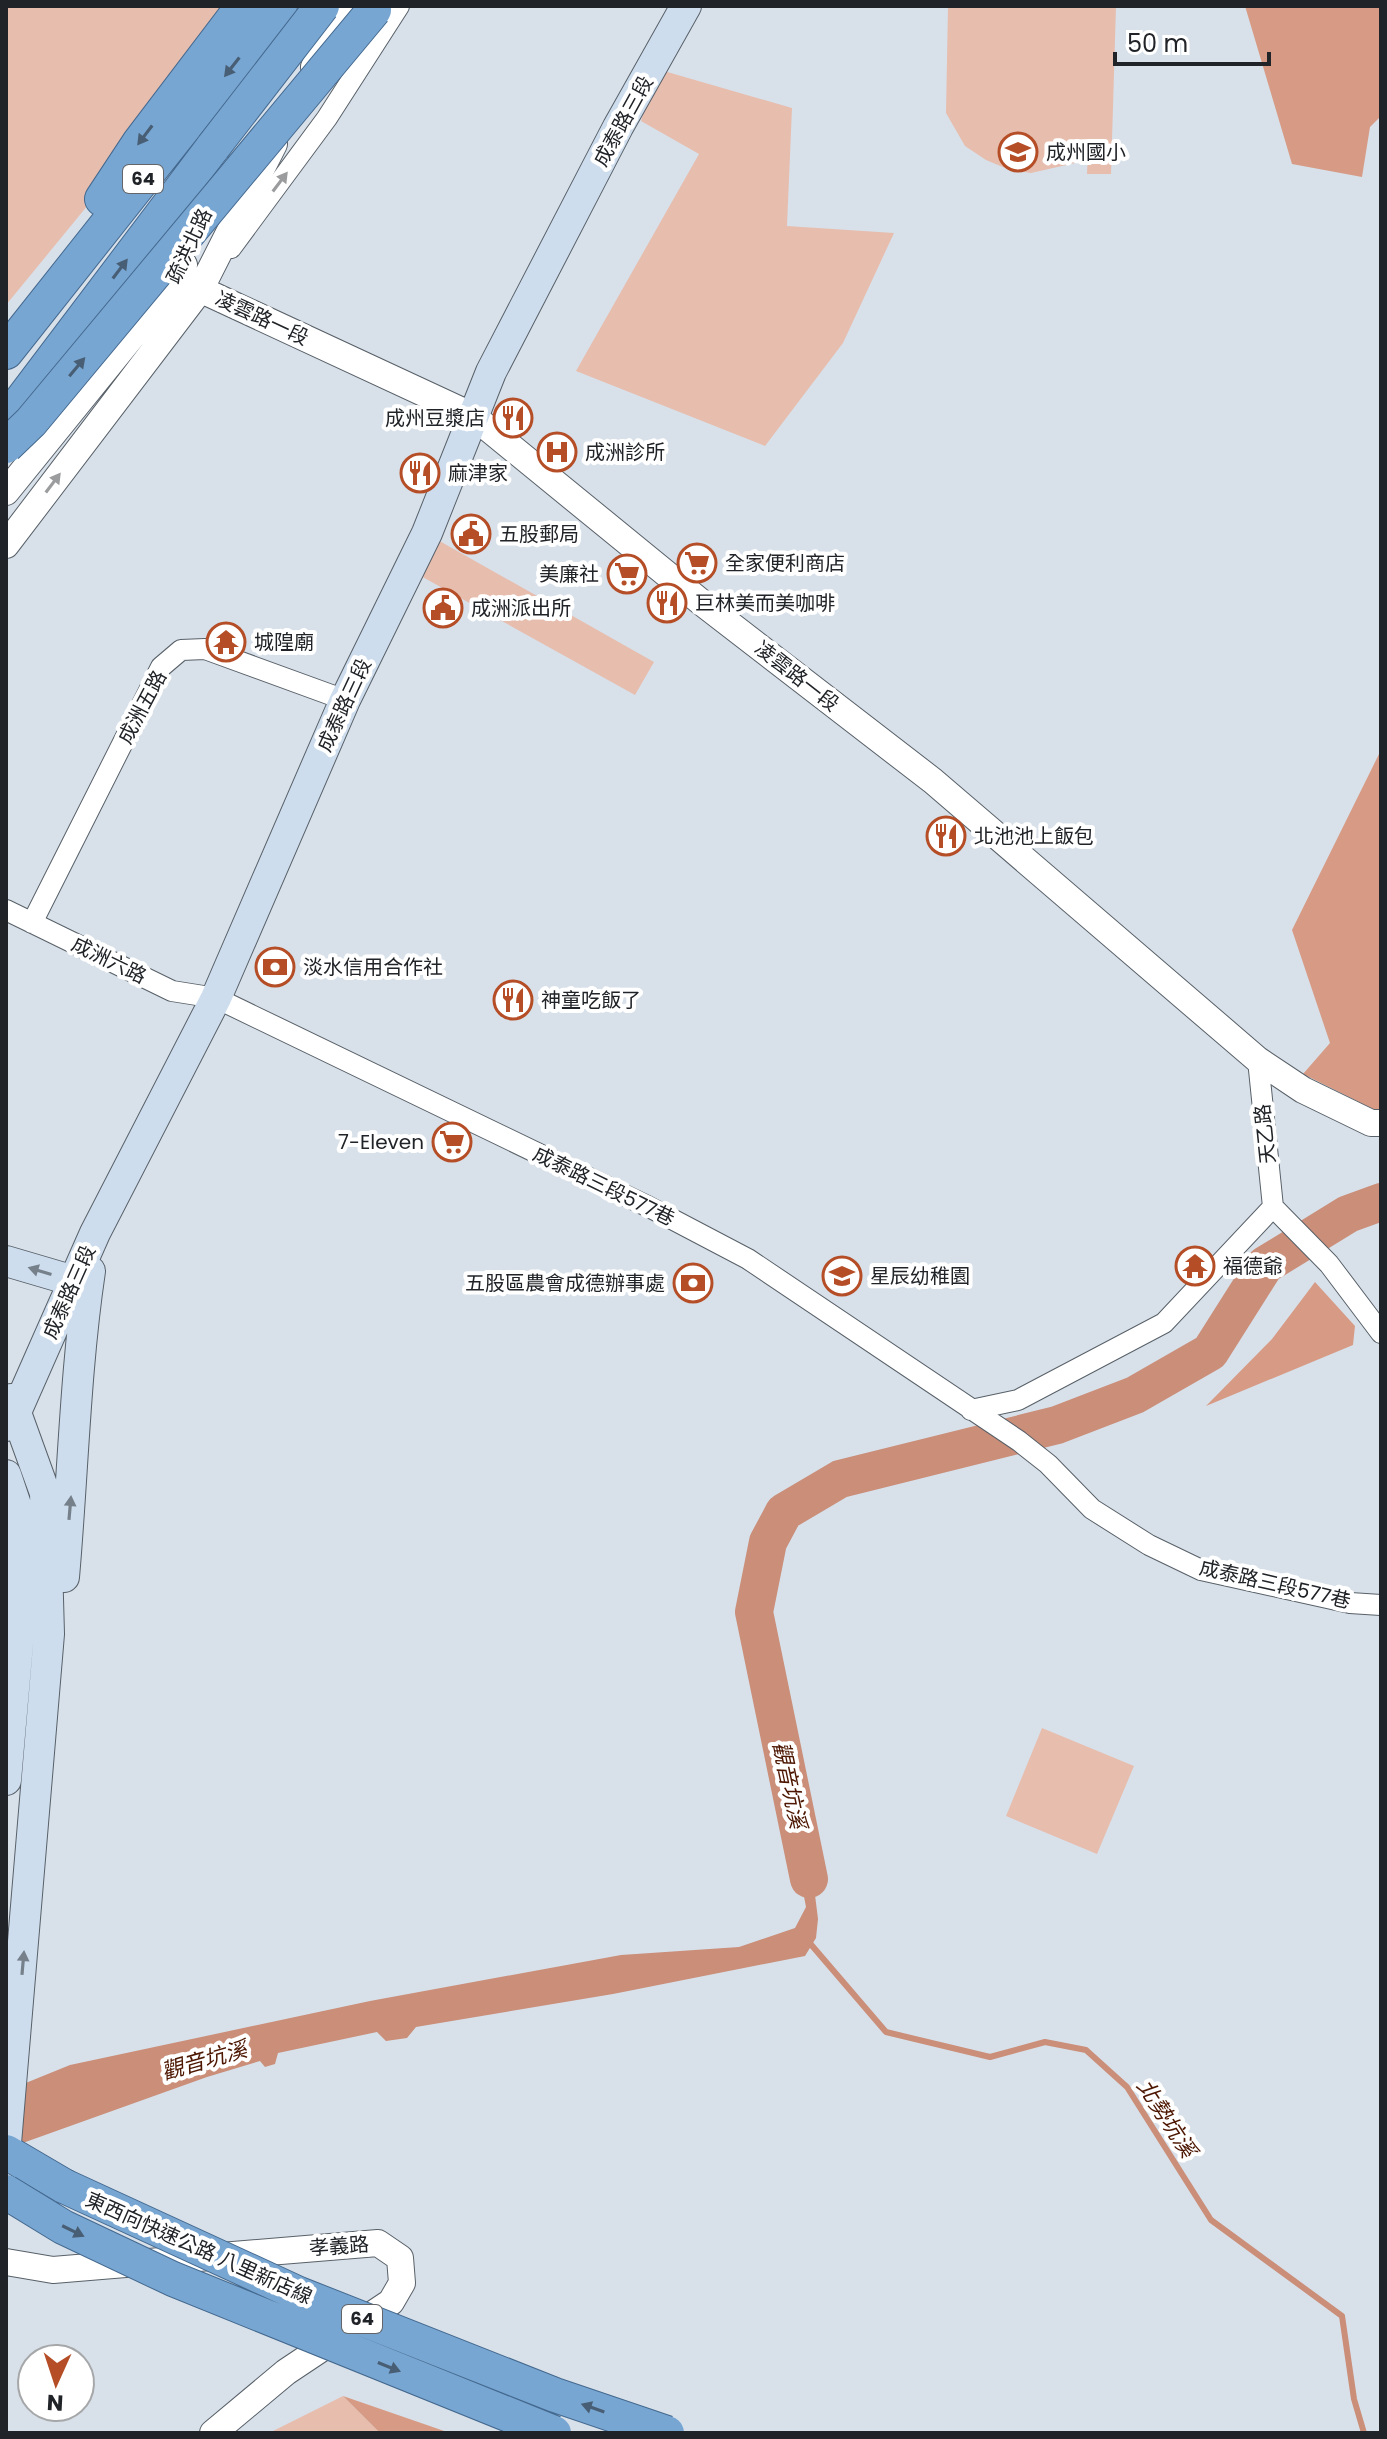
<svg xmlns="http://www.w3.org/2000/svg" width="1387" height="2439" font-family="Poppins,'Noto Sans TC',sans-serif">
	<rect width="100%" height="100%" fill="#d8e1ea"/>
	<path fill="#e7bdae" d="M 6,6 L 222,6 L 88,205 L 6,305 Z
		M 948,6 L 1116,6 L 1111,174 L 1087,174 L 1088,152 L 1075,163 L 1031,173 L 1010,170 L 986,160 L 965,146 L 946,113 Z
		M 657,69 L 792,108 L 787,226 L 894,233 L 843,343 L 765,446 L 576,371 L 699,154 L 641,121 Z
		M 436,539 L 654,662 L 635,695 L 419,575 Z
		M 1042,1728 L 1134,1766 L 1097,1854 L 1006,1816 Z
		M 343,2396 L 380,2433 L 269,2433 Z"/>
	<path fill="#d79b85" d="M 1245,6 L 1381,6 L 1381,116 L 1370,127 L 1362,177 L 1292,164 Z
		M 1381,750 L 1381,1113 L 1303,1074 L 1330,1043 L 1292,930 Z
		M 1315,1282 L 1355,1326 L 1353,1345 L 1206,1406 L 1272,1339 Z
		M 343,2396 L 450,2433 L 380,2433 Z"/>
	<path fill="#ca8e79" d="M 806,1823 L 818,1919 L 816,1938 L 805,1956 L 613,1994 L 416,2027 L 407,2038 L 386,2041 L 377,2032 L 278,2053 L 275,2064 L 265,2067 L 260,2061 L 207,2077 L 6,2149 L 6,2091 L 70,2065 L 370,2001 L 621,1955 L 739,1947 L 795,1928 L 806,1907 L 792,1833 Z"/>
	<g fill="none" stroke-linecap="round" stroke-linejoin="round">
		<path stroke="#ca8e79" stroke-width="6" d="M 808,1941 L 886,2032 L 990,2057 L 1045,2042 L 1086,2050 L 1127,2087 L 1211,2220 L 1342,2316 L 1354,2399 L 1364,2433"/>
		<path stroke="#ca8e79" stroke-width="38" d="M 809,1879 L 754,1612 L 768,1542 L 784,1512 L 840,1479 L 1057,1425 L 1135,1395 L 1210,1352 L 1265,1265 L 1348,1214 L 1381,1202"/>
		<defs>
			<path id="minor" d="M 231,248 L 327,118 L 399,6
				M 6,910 L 172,991 L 216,998 L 649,1207 L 748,1259 L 1019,1441 L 1048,1464 L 1092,1509 L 1149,1545 L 1201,1570 L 1350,1603 L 1381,1605
				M 32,923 L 161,667 L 181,650 L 205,649 L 345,700
				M 1258,1060 L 1273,1207
				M 1273,1207 L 1329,1264 L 1381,1333
				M 971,1410 L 1018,1400 L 1164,1323 L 1273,1207"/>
			<path id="tertiary" d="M 314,67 L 333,30 L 350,6
				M 178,279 L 473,416 L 701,602 L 933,781 L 1258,1060 L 1303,1090 L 1371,1123 L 1381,1123
				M 6,492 L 159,303 L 178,279 L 184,265
				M 6,545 L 200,290 L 274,144
				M 6,2262 L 53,2270 L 378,2243 L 400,2258 L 402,2283 L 391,2302 L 286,2372 L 213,2433"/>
			<path id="secondary" d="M 6,1261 L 74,1281
				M 6,1426 L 16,1412 L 95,1233 L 216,998 L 345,700 L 427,533 L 491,372 L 618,127 L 686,6
				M 6,1475 L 16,1505 L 19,1633 L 6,1780
				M 64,1577 C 73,1475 75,1372 90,1271
				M 6,2143 L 49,1634 L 45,1493 L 11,1399"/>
			<path id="trunk" d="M 102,199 L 139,143 L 243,6
				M 6,352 L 280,6
				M 6,421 L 213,147
				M 6,2152 L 64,2186"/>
		</defs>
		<use href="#minor" stroke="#586068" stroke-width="22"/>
		<use href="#tertiary" stroke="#586068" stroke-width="28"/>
		<use href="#secondary" stroke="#586068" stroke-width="32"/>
		<use href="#trunk" stroke="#44698f" stroke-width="36"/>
		<use href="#minor" stroke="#fff" stroke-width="20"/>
		<use href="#tertiary" stroke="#fff" stroke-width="26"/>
		<use href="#secondary" stroke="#cdddee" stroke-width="30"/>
		<use href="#trunk" stroke="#78a6d2" stroke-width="34"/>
		<defs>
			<path id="trunk-bridge" d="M 213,147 L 322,6
				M 6,446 L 31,422 L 374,10
				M 64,2186 L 299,2294 L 555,2395 L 667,2433
				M 6,2192 L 63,2227 L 173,2279 L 554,2433"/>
		</defs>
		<use href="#trunk-bridge" stroke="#44698f" stroke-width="36" stroke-linecap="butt"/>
		<use href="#trunk-bridge" stroke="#78a6d2" stroke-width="34"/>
	</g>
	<defs><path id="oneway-solid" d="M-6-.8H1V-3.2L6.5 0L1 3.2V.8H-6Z" transform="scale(2)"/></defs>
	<g fill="#485e74">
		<use href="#oneway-solid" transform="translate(232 67) rotate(128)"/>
		<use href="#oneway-solid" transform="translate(145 135) rotate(127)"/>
		<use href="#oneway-solid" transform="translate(120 269) rotate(-53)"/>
		<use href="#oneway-solid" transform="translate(77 367) rotate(-50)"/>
		<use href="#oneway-solid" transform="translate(73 2231) rotate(26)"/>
		<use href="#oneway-solid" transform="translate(389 2367) rotate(22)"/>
		<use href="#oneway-solid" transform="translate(593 2408) rotate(-161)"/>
	</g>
	<g fill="#9b9c9e">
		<use href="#oneway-solid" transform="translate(280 182) rotate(-53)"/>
		<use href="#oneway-solid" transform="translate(53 483) rotate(-53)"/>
	</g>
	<g fill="#76808a">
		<use href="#oneway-solid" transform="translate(40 1271) rotate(-163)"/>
		<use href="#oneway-solid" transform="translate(70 1508) rotate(-85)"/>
		<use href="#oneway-solid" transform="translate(23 1963) rotate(-85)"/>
	</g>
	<defs>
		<symbol id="school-ring" viewBox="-11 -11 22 22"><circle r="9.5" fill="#fff" stroke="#b54e27" stroke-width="1.5"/><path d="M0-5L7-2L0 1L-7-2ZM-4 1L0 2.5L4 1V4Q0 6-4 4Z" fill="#b54e27"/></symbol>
		<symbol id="restaurant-ring" viewBox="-11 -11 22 22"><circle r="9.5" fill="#fff" stroke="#b54e27" stroke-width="1.5"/><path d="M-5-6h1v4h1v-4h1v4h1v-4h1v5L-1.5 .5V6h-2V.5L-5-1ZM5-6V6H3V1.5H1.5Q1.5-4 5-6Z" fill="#b54e27"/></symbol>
		<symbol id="hospital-ring" viewBox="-11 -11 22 22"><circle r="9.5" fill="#fff" stroke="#b54e27" stroke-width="1.5"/><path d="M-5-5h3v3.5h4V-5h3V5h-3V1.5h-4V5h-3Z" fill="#b54e27"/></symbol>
		<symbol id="civic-ring" viewBox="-11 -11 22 22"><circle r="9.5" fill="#fff" stroke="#b54e27" stroke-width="1.5"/><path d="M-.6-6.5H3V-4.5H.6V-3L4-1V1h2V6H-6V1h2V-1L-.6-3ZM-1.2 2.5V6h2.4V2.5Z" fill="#b54e27"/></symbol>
		<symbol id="supermarket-ring" viewBox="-11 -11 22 22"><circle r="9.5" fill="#fff" stroke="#b54e27" stroke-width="1.5"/><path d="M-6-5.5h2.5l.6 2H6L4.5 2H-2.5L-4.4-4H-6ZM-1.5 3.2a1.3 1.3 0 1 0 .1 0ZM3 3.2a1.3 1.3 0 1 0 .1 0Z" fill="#b54e27"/></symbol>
		<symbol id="temple-ring" viewBox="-11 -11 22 22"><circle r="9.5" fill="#fff" stroke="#b54e27" stroke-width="1.5"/><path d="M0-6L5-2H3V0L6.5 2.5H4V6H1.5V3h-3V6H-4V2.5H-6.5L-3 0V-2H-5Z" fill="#b54e27"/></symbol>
		<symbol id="bank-ring" viewBox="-11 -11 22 22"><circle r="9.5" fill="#fff" stroke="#b54e27" stroke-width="1.5"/><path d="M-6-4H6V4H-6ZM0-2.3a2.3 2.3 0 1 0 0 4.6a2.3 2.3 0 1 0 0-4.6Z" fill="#b54e27"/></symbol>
	</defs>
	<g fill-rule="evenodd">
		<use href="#school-ring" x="996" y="130" width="44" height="44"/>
		<use href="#restaurant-ring" x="491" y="396" width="44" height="44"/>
		<use href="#hospital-ring" x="535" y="430" width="44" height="44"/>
		<use href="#restaurant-ring" x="398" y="451" width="44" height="44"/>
		<use href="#civic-ring" x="449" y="512" width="44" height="44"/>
		<use href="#supermarket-ring" x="675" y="541" width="44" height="44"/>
		<use href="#supermarket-ring" x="605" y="552" width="44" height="44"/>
		<use href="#restaurant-ring" x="645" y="581" width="44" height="44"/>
		<use href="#civic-ring" x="421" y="586" width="44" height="44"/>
		<use href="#temple-ring" x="204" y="620" width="44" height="44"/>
		<use href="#restaurant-ring" x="924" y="814" width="44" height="44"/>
		<use href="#bank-ring" x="253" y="945" width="44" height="44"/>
		<use href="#restaurant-ring" x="491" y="978" width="44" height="44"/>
		<use href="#supermarket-ring" x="430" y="1120" width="44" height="44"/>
		<use href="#temple-ring" x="1173" y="1244" width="44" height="44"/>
		<use href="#school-ring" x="820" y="1254" width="44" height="44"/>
		<use href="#bank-ring" x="671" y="1261" width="44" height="44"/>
	</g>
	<g text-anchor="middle" stroke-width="8" stroke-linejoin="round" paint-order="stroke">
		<g fill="#fff" stroke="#636568" stroke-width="2">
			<rect x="123" y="165" width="40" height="28" rx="6"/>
			<rect x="342" y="2305" width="40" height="28" rx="6"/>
		</g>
		<g font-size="18" font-weight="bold" fill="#202327">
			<text x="143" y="185">64</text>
			<text x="362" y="2325">64</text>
		</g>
		<g font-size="20" fill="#202327" stroke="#fff">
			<text transform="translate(623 121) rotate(-61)" y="7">成泰路三段</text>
			<text transform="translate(189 246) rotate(-65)" y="7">疏洪北路</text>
			<text transform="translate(262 318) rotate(25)" y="7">凌雲路一段</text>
			<text transform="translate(797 676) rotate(38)" y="7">凌雲路一段</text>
			<text transform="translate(344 705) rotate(-65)" y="7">成泰路三段</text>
			<text transform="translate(142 707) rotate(-62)" y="7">成洲五路</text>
			<text transform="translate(109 960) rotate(26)" y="7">成洲六路</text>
			<text transform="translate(1265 1134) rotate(-96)" y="7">天乙路</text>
			<text transform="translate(604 1186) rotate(26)" y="7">成泰路三段577巷</text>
			<text transform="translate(69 1292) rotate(-66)" y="7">成泰路三段</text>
			<text transform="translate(1275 1584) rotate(13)" y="7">成泰路三段577巷</text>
			<text transform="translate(339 2246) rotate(-4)" y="7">孝義路</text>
			<text transform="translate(199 2248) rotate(24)" y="7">東西向快速公路 八里新店線</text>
		</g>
		<g font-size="20" fill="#202327" stroke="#fff" text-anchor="start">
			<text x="1046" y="159">成州國小</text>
			<text x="485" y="425" text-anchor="end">成州豆漿店</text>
			<text x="585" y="459">成洲診所</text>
			<text x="448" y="480">麻津家</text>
			<text x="499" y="541">五股郵局</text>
			<text x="725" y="570">全家便利商店</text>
			<text x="599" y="581" text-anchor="end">美廉社</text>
			<text x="695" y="610">巨林美而美咖啡</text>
			<text x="471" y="615">成洲派出所</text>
			<text x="254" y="649">城隍廟</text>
			<text x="974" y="843">北池池上飯包</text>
			<text x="303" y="974">淡水信用合作社</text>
			<text x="541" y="1007">神童吃飯了</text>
			<text x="424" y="1149" text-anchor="end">7-Eleven</text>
			<text x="1223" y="1273">福德爺</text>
			<text x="870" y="1283">星辰幼稚園</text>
			<text x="665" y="1290" text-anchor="end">五股區農會成德辦事處</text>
		</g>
		<g font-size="22" font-style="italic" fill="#4c1601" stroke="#fff">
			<text transform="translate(790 1785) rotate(78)" y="8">觀音坑溪</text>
			<text transform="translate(204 2060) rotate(-16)" y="8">觀音坑溪</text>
			<text transform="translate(1167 2118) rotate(57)" y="8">北勢坑溪</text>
		</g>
	</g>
	<rect width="1387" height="2439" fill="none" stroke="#202327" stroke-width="16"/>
	<g transform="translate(56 2383) rotate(183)"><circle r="38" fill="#ffffff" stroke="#a6a7a9" stroke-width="2"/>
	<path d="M0-6L14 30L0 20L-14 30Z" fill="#b54e27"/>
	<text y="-12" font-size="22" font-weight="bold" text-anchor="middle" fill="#202327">N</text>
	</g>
	<path d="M1115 52v12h154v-12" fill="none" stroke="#202327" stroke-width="4"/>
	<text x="1127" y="52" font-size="24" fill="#202327" stroke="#ffffff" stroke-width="6" paint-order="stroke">50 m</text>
</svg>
